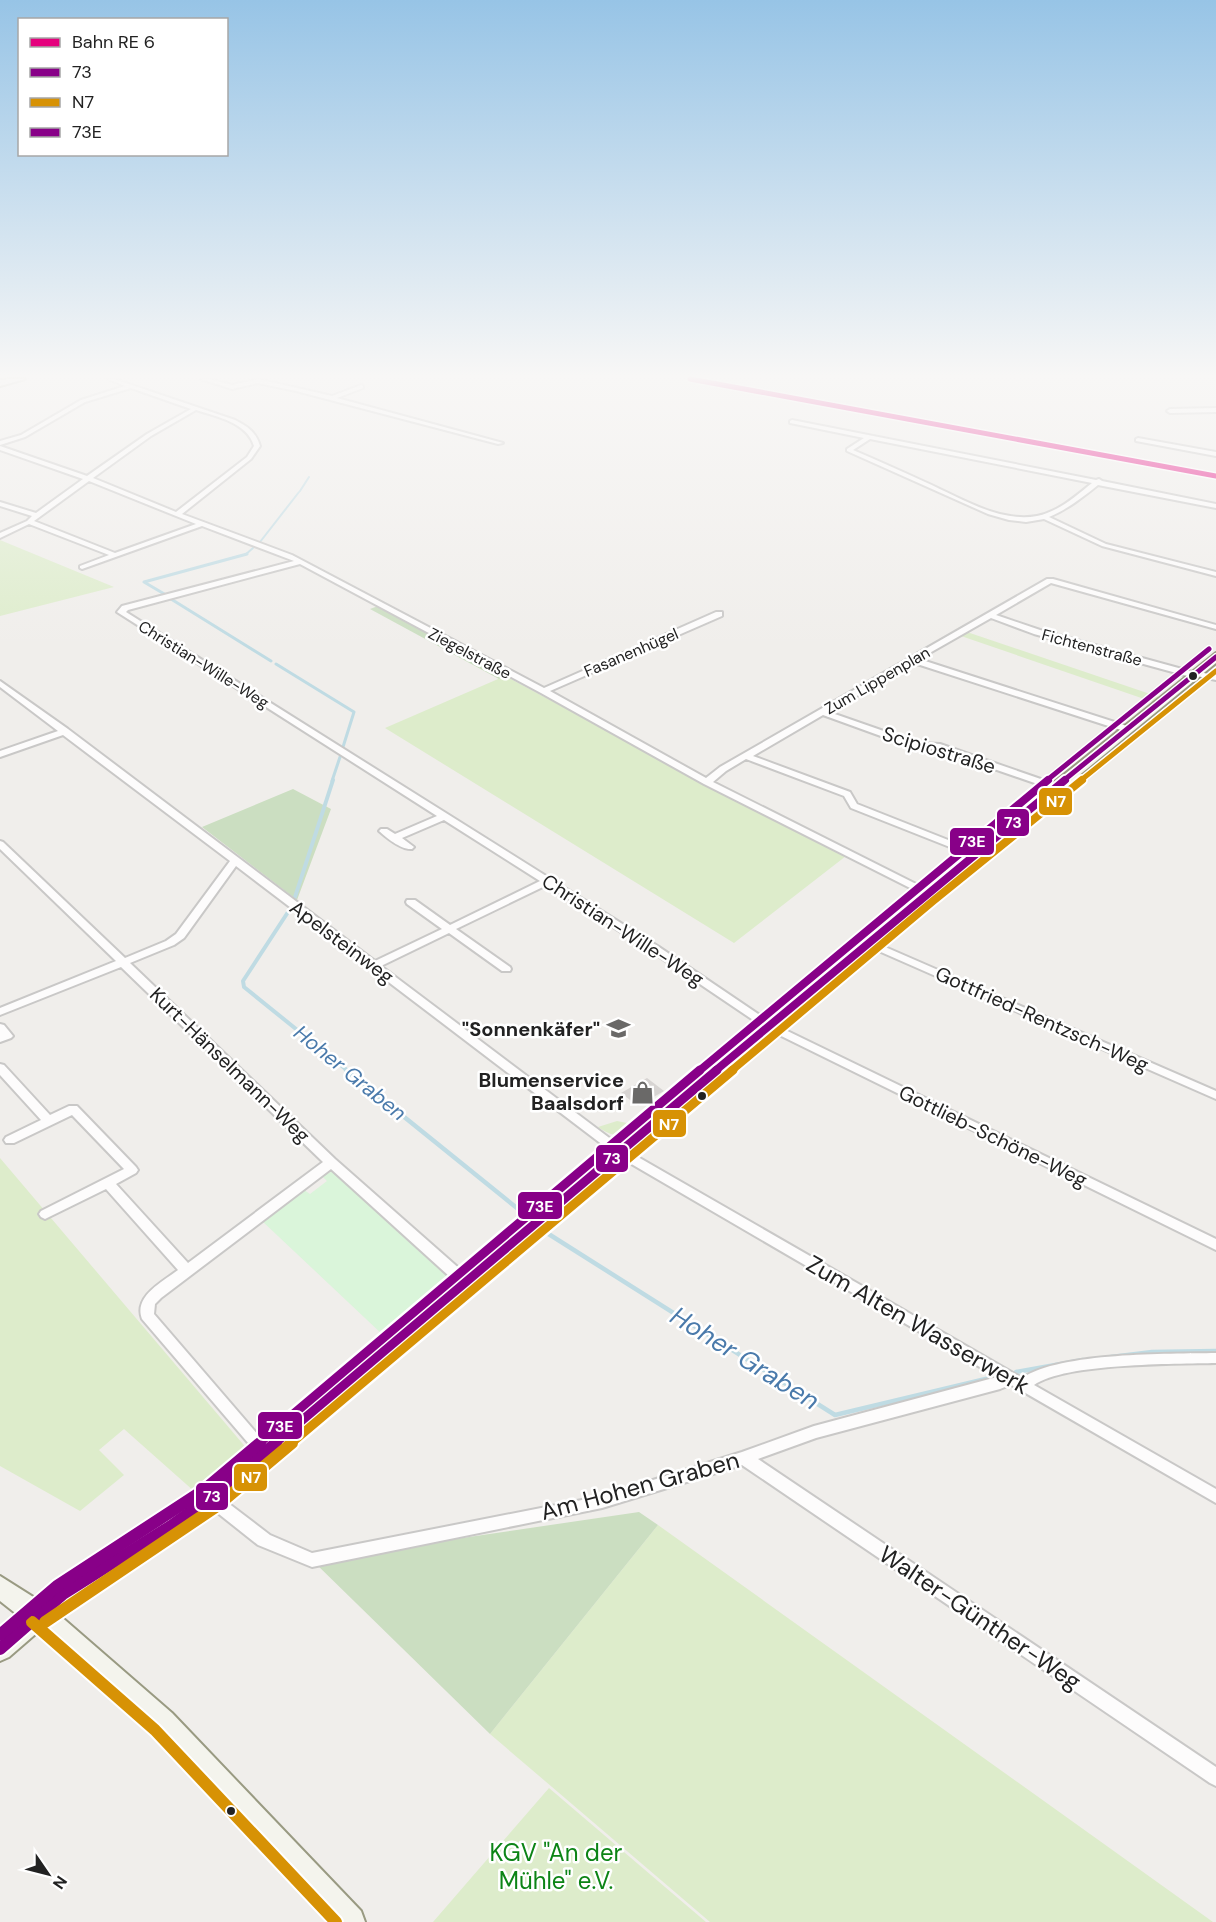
<svg xmlns="http://www.w3.org/2000/svg" width="1216" height="1922" font-family="'DM Sans',sans-serif">
	<rect width="100%" height="100%" fill="#f0eeeb"/>
	<path fill="#ddeccb" d="M 0,540 L 114,587 L 0,616 Z
		M 967,632 L 1159,697 L 1153,702 L 961,636 Z
		M 505,676 L 797,832 L 846,856 L 734,943 L 385,728 Z
		M 617,1121 L 637,1125 C 622,1136 615,1139 598,1127 Z
		M 0,1158 L 248,1450 L 195,1492 L 124,1429 L 99,1450 L 124,1475 L 80,1511 L 0,1466 Z
		M 658,1525 L 1213,1922 L 710,1922 L 490,1734 Z
		M 549,1788 L 706,1922 L 433,1922 Z"/>
	<path fill="#cbdec1" d="M 378,606 L 505,676 L 499,679 L 370,609 Z
		M 293,789 L 331,809 L 297,900 L 202,827 Z
		M 639,1512 L 658,1525 L 490,1734 L 312,1560 Z"/>
	<path fill="#daf5da" d="M 331,1172 L 336,1173 L 452,1278 L 383,1335 L 261,1220 L 304,1190 L 310,1194 L 327,1181 L 322,1176 Z"/>
	<g fill="none" stroke-linecap="round" stroke-linejoin="round">
		<path stroke="#bfdbe3" stroke-width="2" d="M 300,491 L 309,477
			M 260,542 L 299,492
			M 245,555 L 253,548"/>
		<path stroke="#bfdbe3" stroke-width="3" d="M 166,595 L 144,582 L 247,554
			M 171,599 L 271,661
			M 276,664 L 354,712 L 343,747
			M 332,781 L 340,757"/>
		<path stroke="#bfdbe3" stroke-width="4" d="M 295,897 L 333,780
			M 290,909 L 243,981 L 244,987 L 348,1071"/>
		<path stroke="#bfdbe3" stroke-width="4.5" d="M 346,1070 L 528,1217
			M 547,1233 L 835,1415 L 994,1377
			M 1111,1357 L 1152,1352 L 1216,1351
			M 1016,1372 L 1083,1360"/>
	</g>
	<path fill="#d7d4d2" d="M 647,1078 L 664,1091 L 638,1106 L 621,1093 Z"/>
	<g fill="none" stroke-linecap="round" stroke-linejoin="round">
		<defs>
			<path id="street" d="M 108,379 L 114,379 L 235,420 C 247,426 256,432 260,446 L 251,459 L 182,514 L 292,555 L 544,688 L 716,612 L 722,612 L 722,616 L 550,691 L 706,778 L 720,767 L 1047,579 L 1053,579 L 1216,625 L 1216,629 L 1051,583 L 996,615 L 1040,630 L 1193,672 L 1196,671 L 1216,676 L 1216,680 L 1197,676 L 1191,677 L 1034,634 L 991,618 L 919,659 L 1130,727 L 1130,731 L 1127,732 L 914,663 L 829,712 L 918,743 L 940,744 L 1058,785 L 1059,787 L 1058,789 L 1052,789 L 936,749 L 914,748 L 823,715 L 753,756 L 850,792 L 857,804 L 976,851 L 978,853 L 976,855 L 970,855 L 851,808 L 844,796 L 746,759 L 726,771 L 713,782 L 930,891 L 931,893 L 926,896 L 704,784 L 541,693 L 300,564 L 128,610 L 126,612 L 659,947 L 773,1024 L 1216,1239 L 1216,1250 L 765,1028 L 651,951 L 547,885 L 456,929 L 510,967 L 511,969 L 510,971 L 502,971 L 449,933 L 381,966 L 624,1149 L 1022,1378 C 1061,1352 1168,1354 1216,1353 L 1216,1363 C 1175,1364 1065,1363 1034,1385 L 1216,1489 L 1216,1503 L 1008,1383 L 1005,1387 L 1000,1389 L 816,1438 L 758,1459 L 1216,1767 L 1216,1786 L 1210,1783 L 742,1465 L 602,1508 L 312,1567 L 258,1545 L 205,1503 L 202,1498 L 205,1493 L 210,1492 L 215,1493 L 270,1535 L 312,1553 L 602,1496 L 742,1452 L 814,1426 L 997,1377 L 616,1155 L 236,866 L 184,938 L 174,945 L 130,963 L 335,1159 L 470,1278 L 472,1282 L 470,1286 L 465,1287 L 460,1286 L 331,1169 L 161,1298 L 155,1304 L 154,1314 L 259,1436 L 272,1447 L 274,1451 L 272,1455 C 262,1459 256,1450 249,1444 L 142,1319 C 133,1296 164,1281 178,1270 L 106,1189 L 49,1217 L 45,1219 L 41,1217 L 39,1214 L 41,1211 L 124,1169 L 72,1115 L 14,1143 L 6,1143 L 4,1140 L 6,1137 L 41,1120 L 0,1075 L 0,1064 L 4,1065 L 50,1115 L 69,1106 L 77,1106 L 136,1167 L 138,1170 L 136,1173 L 116,1184 L 188,1263 L 323,1162 L 121,967 L 0,1015 L 0,1008 L 116,961 L 0,849 L 0,841 L 3,842 L 125,958 L 166,941 L 176,934 L 230,861 L 63,735 L 0,757 L 0,751 L 58,731 L 0,687 L 0,681 L 68,729 L 375,961 L 442,929 L 407,904 L 406,902 L 407,900 L 415,900 L 450,925 L 540,881 L 444,820 L 402,838 L 414,847 L 412,849 C 401,850 387,838 379,831 L 381,829 L 387,829 L 395,834 L 437,816 L 117,612 L 122,606 L 294,561 L 202,526 L 82,569 L 80,568 L 80,566 L 109,555 L 29,524 L 0,538 L 0,533 L 27,521 L 32,516 L 0,506 L 0,502 L 36,513 L 83,479 L 0,450 L 0,446 L 87,476 L 147,434 L 191,409 L 131,388 L 85,402 L 25,437 L 0,445 L 0,441 L 21,435 L 81,400 L 125,386 ZM 196,410 C 217,417 247,422 254,446 L 247,457 L 176,512 L 93,478 L 151,436 ZM 89,481 L 196,524 L 115,553 L 34,521 Z
				M 201,379 L 209,379 L 232,385 L 258,379 L 332,396 L 361,385 L 363,386 L 363,388 L 337,398 L 503,443 L 498,444 L 296,391 L 258,383 L 232,389 Z
				M 1216,408 L 1216,412 L 1170,413 L 1167,411 L 1170,409 Z
				M 792,420 L 1096,480 L 1099,479 L 1102,481 L 1216,504 L 1216,508 L 1098,485 C 1083,497 1068,509 1049,517 L 1106,544 L 1216,572 L 1216,576 L 1102,546 L 1044,519 L 1026,522 L 1009,520 L 988,514 L 847,451 L 847,449 L 864,438 L 790,423 L 790,421 ZM 870,439 L 1092,483 C 1076,496 1058,512 1037,516 C 999,523 959,497 925,482 C 901,471 877,460 853,450 Z
				M 1138,438 L 1216,452 L 1216,456 L 1136,441 L 1136,439 Z
				M 869,940 L 1216,1091 L 1216,1099 L 865,945 L 864,943 L 865,941 Z
				M 0,1024 L 4,1025 L 13,1036 L 11,1038 L 0,1042 Z"/>
			<path id="secondary" d="M 9,379 L 25,379 L 0,386 L 0,380 Z
				M 1216,653 L 1216,663 L 932,896 L 218,1505 L 180,1533 L 72,1602 L 58,1614 L 172,1713 L 361,1911 L 365,1922 L 330,1922 L 152,1731 L 39,1631 L 9,1657 L 0,1661 L 0,1633 L 19,1616 L 0,1601 L 0,1576 L 38,1600 C 86,1559 149,1528 202,1491 L 920,890 Z"/>
		</defs>
		<use href="#street" stroke="#c9c8c7" stroke-width="4"/>
		<use href="#secondary" stroke="#999a82" stroke-width="4"/>
		<use href="#street" fill="#fdfcfc" fill-rule="evenodd"/>
		<use href="#secondary" fill="#f4f4ed" fill-rule="evenodd"/>
		<defs>
			<path id="bus-1-far3" d="M 1063,781 L 1216,657"/>
			<path id="bus-1-far2" d="M 715,1071 L 1065,780"/>
			<path id="bus-1-far1" d="M 274,1444 L 717,1070"/>
			<path id="bus-1" d="M 0,1649 L 63,1594 L 171,1526 L 210,1498 L 276,1443"/>
			<path id="bus-2-far3" d="M 1080,781 L 1216,671"/>
			<path id="bus-2-far2" d="M 731,1071 L 933,901 L 1082,780"/>
			<path id="bus-2-far1" d="M 290,1444 L 733,1070"/>
			<path id="bus-2" d="M 32,1622 L 155,1730 L 336,1922
				M 45,1622 L 217,1506 L 292,1443"/>
			<path id="bus-3-far3" d="M 1046,781 L 1209,649"/>
			<path id="bus-3-far2" d="M 699,1071 L 1048,780"/>
			<path id="bus-3-far1" d="M 258,1444 L 700,1070"/>
			<path id="bus-3" d="M 0,1635 L 57,1586 L 204,1490 L 260,1443"/>
		</defs>
		<use href="#bus-1-far3" stroke="#fff" stroke-width="8"/>
		<use href="#bus-1-far2" stroke="#fff" stroke-width="12"/>
		<use href="#bus-1-far1" stroke="#fff" stroke-width="14"/>
		<use href="#bus-1" stroke="#fff" stroke-width="16"/>
		<use href="#bus-2-far3" stroke="#fff" stroke-width="8"/>
		<use href="#bus-2-far2" stroke="#fff" stroke-width="12"/>
		<use href="#bus-2-far1" stroke="#fff" stroke-width="14"/>
		<use href="#bus-2" stroke="#fff" stroke-width="16"/>
		<use href="#bus-3-far3" stroke="#fff" stroke-width="8"/>
		<use href="#bus-3-far2" stroke="#fff" stroke-width="12"/>
		<use href="#bus-3-far1" stroke="#fff" stroke-width="14"/>
		<use href="#bus-3" stroke="#fff" stroke-width="16"/>
		<use href="#bus-1-far3" stroke="#808" stroke-width="5"/>
		<use href="#bus-1-far2" stroke="#808" stroke-width="8"/>
		<use href="#bus-1-far1" stroke="#808" stroke-width="9"/>
		<use href="#bus-1" stroke="#808" stroke-width="12"/>
		<use href="#bus-2-far3" stroke="#d79205" stroke-width="5"/>
		<use href="#bus-2-far2" stroke="#d79205" stroke-width="8"/>
		<use href="#bus-2-far1" stroke="#d79205" stroke-width="9"/>
		<use href="#bus-2" stroke="#d79205" stroke-width="12"/>
		<use href="#bus-3-far3" stroke="#808" stroke-width="5"/>
		<use href="#bus-3-far2" stroke="#808" stroke-width="8"/>
		<use href="#bus-3-far1" stroke="#808" stroke-width="9"/>
		<use href="#bus-3" stroke="#808" stroke-width="12"/>
		<defs>
			<path id="rail-1" d="M 690,379 L 1216,476"/>
		</defs>
		<use href="#rail-1" stroke="#fff" stroke-width="8"/>
		<use href="#rail-1" stroke="#e5007d" stroke-width="5"/>
	</g>
	<linearGradient id="sky" x2="0" y2="1"><stop stop-color="#97c4e6"/><stop offset="0.58" stop-color="#f8f7f6"/><stop offset="1" stop-color="#f8f7f6" stop-opacity="0"/></linearGradient>
	<rect width="1216" height="648" fill="url(#sky)"/>
	<defs>
		<symbol id="school-bare" viewBox="-9 -9 18 18"><path d="M0-5L7-2L0 1L-7-2ZM-4 1L0 2.5L4 1V4Q0 6-4 4Z" fill="#6a6968" stroke="#fff" stroke-width="2.5" paint-order="stroke"/></symbol>
		<symbol id="shop-bare" viewBox="-9 -9 18 18"><path d="M-5-2.5h2.3a2.7 3.5 0 0 1 5.4 0H5L5.5 6h-11ZM-1.5-2.5h3a1.5 2.3 0 0 0-3 0Z" fill="#6a6968" stroke="#fff" stroke-width="2.5" paint-order="stroke"/></symbol>
	</defs>
	<g fill-rule="evenodd">
		<use href="#school-bare" x="602" y="1012" width="33" height="33"/>
		<use href="#shop-bare" x="626" y="1076" width="33" height="33"/>
	</g>
	<g fill="#222" stroke="#fff" stroke-width="2">
		<circle cx="1193" cy="676" r="5"/>
		<circle cx="702" cy="1096" r="5"/>
		<circle cx="231" cy="1811" r="5"/>
	</g>
	<g text-anchor="middle" stroke-width="5" stroke-linejoin="round" paint-order="stroke">
		<g font-size="16" fill="#222" stroke="#fff">
			<text transform="translate(1092 647) rotate(15)" y="6">Fichtenstraße</text>
			<text transform="translate(631 652) rotate(-23)" y="6">Fasanenhügel</text>
			<text transform="translate(470 653) rotate(28)" y="6">Ziegelstraße</text>
			<text transform="translate(204 664) rotate(32)" y="6">Christian-Wille-Weg</text>
			<text transform="translate(877 680) rotate(-30)" y="6">Zum Lippenplan</text>
		</g>
		<g font-size="20" fill="#222" stroke="#fff">
			<text transform="translate(939 750) rotate(17)" y="7">Scipiostraße</text>
			<text transform="translate(623 930) rotate(33)" y="7">Christian-Wille-Weg</text>
			<text transform="translate(342 942) rotate(37)" y="7">Apelsteinweg</text>
			<text transform="translate(1042 1019) rotate(24)" y="7">Gottfried-Rentzsch-Weg</text>
			<text transform="translate(230 1065) rotate(44)" y="7">Kurt-Hänselmann-Weg</text>
			<text transform="translate(993 1136) rotate(26)" y="7">Gottlieb-Schöne-Weg</text>
		</g>
		<g font-size="20" font-weight="bold" fill="#222" stroke="#fff" text-anchor="end">
			<text x="600" y="1036">"Sonnenkäfer"</text>
			<text x="624" y="1087">Blumenservice<tspan x="624" dy="23">Baalsdorf</tspan></text>
		</g>
		<g font-size="21" font-style="italic" fill="#4a7aab" stroke="#fff">
			<text transform="translate(350 1073) rotate(39)" y="7">Hoher Graben</text>
		</g>
		<g font-size="24" fill="#222" stroke="#fff">
			<text transform="translate(918 1325) rotate(30)" y="8">Zum Alten Wasserwerk</text>
			<text transform="translate(640 1486) rotate(-15)" y="8">Am Hohen Graben</text>
			<text transform="translate(980 1618) rotate(34)" y="8">Walter-Günther-Weg</text>
		</g>
		<g font-size="24" fill="#0c8416" stroke="#fff">
			<text x="556" y="1861">KGV "An der<tspan x="556" dy="28">Mühle" e.V.</tspan></text>
		</g>
		<g font-size="26" font-style="italic" fill="#4a7aab" stroke="#fff">
			<text transform="translate(745 1358) rotate(32)" y="9">Hoher Graben</text>
		</g>
	</g>
	<g stroke="#fff" stroke-width="2">
		<rect x="1038" y="787" width="35" height="29" rx="6" fill="#d79205"/>
		<rect x="996" y="808" width="34" height="29" rx="6" fill="#808"/>
		<rect x="949" y="827" width="46" height="29" rx="6" fill="#808"/>
		<rect x="652" y="1109" width="35" height="29" rx="6" fill="#d79205"/>
		<rect x="595" y="1144" width="34" height="29" rx="6" fill="#808"/>
		<rect x="517" y="1191" width="46" height="29" rx="6" fill="#808"/>
		<rect x="257" y="1411" width="46" height="29" rx="6" fill="#808"/>
		<rect x="233" y="1463" width="35" height="29" rx="6" fill="#d79205"/>
		<rect x="195" y="1482" width="34" height="29" rx="6" fill="#808"/>
	</g>
	<g font-size="16" text-anchor="middle" font-weight="bold" fill="#fff">
		<text x="1056" y="807">N7</text>
		<text x="1013" y="828">73</text>
		<text x="972" y="847">73E</text>
		<text x="669" y="1130">N7</text>
		<text x="612" y="1164">73</text>
		<text x="540" y="1212">73E</text>
		<text x="280" y="1432">73E</text>
		<text x="251" y="1483">N7</text>
		<text x="212" y="1502">73</text>
	</g>
	<rect x="18" y="18" width="210" height="138" fill="#ffffff" stroke="#a7a7a7" stroke-width="1.5"/>
	<rect x="30" y="38" width="30" height="9" fill="#e5007d" stroke="#a7a7a7" stroke-width="1.5"/>
	<text x="72" y="48" font-size="18" fill="#222222">Bahn RE 6</text>
	<rect x="30" y="68" width="30" height="9" fill="#880088" stroke="#a7a7a7" stroke-width="1.5"/>
	<text x="72" y="78" font-size="18" fill="#222222">73</text>
	<rect x="30" y="98" width="30" height="9" fill="#d79205" stroke="#a7a7a7" stroke-width="1.5"/>
	<text x="72" y="108" font-size="18" fill="#222222">N7</text>
	<rect x="30" y="128" width="30" height="9" fill="#880088" stroke="#a7a7a7" stroke-width="1.5"/>
	<text x="72" y="138" font-size="18" fill="#222222">73E</text>
	<g transform="translate(48 1874) rotate(125)" stroke="#ffffff" stroke-width="4.5" paint-order="stroke">
	<path d="M0-4.5L10 22L0 15L-10 22Z" fill="#222222"/>
	<text y="-9" font-size="16" font-weight="bold" text-anchor="middle" fill="#222222">N</text>
	</g>
</svg>
